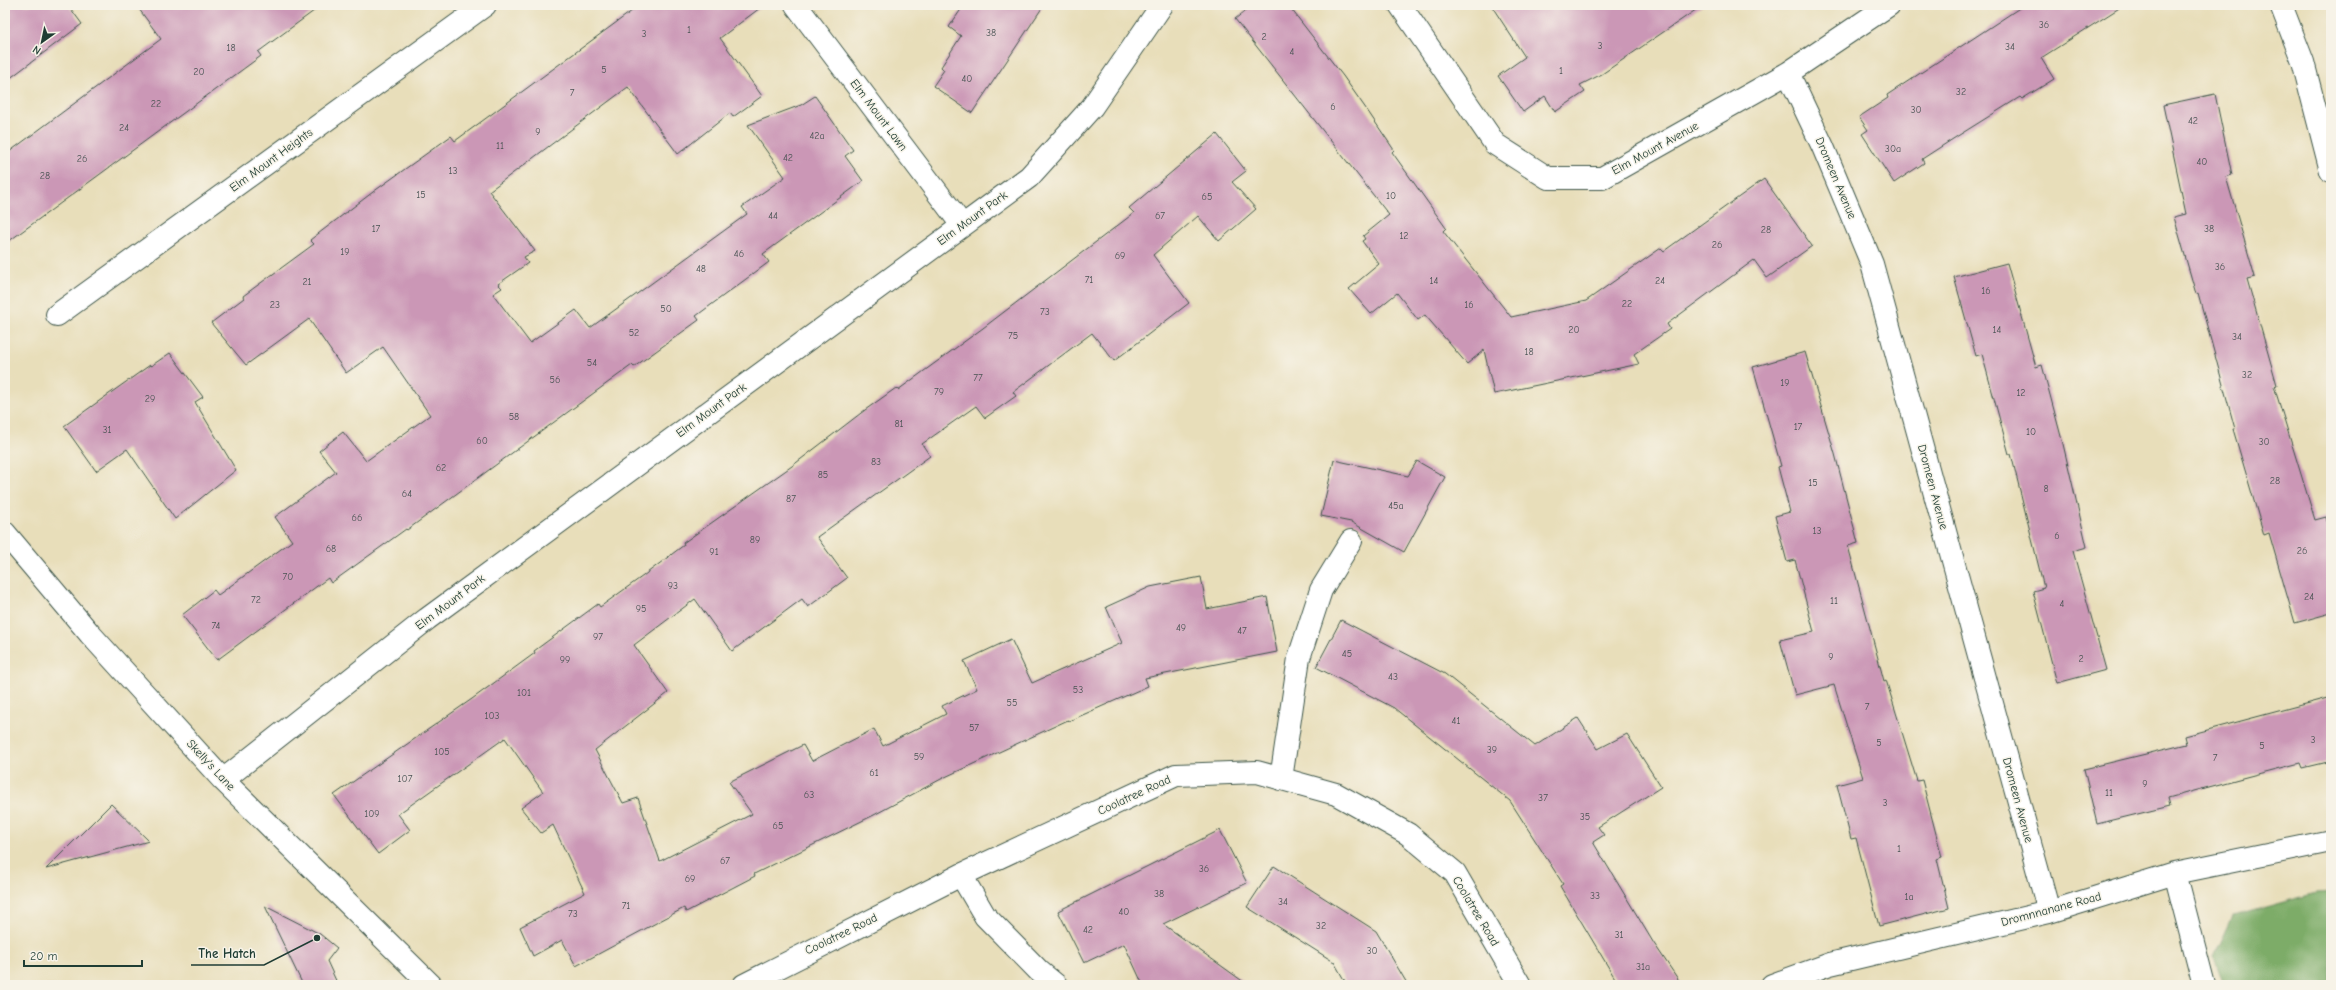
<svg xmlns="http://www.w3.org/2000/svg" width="2336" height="990" font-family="'Comic Neue',sans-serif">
	<rect width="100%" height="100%" fill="#f7f3e8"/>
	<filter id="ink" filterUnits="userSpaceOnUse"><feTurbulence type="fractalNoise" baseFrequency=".025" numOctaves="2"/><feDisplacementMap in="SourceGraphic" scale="8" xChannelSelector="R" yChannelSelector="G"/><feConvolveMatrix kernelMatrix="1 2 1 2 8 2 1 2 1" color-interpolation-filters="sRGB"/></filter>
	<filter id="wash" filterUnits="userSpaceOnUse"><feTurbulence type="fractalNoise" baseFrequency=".012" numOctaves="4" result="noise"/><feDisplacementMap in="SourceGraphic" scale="16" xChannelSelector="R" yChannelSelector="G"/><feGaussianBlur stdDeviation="0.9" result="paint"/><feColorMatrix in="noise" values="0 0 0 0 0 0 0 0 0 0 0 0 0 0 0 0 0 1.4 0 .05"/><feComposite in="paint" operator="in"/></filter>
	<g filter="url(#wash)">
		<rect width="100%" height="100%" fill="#e8deba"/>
		<path fill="#7dac67" stroke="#4e744e" d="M 2331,892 L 2331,985 L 2224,985 L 2214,957 L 2233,916 L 2316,893 Z"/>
		<g id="blocks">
			<path fill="#cb97b6" d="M 5,5 L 68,5 L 82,24 L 5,82 Z
				M 136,5 L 322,5 L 258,52 L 261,56 L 5,244 L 5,155 L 161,39 Z
				M 640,5 L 764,5 L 720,38 L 762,96 L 733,117 L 730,113 L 678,154 L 628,87 L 489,191 L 535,251 L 524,257 L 528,263 L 498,284 L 502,288 L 493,294 L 530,343 L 576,310 L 590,328 L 747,214 L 742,207 L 785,177 L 748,125 L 801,105 L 815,96 L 853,150 L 845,156 L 863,181 L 763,254 L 769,262 L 696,316 L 699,320 L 634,367 L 632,365 L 407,530 L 406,529 L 331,583 L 328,578 L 217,660 L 182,615 L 214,590 L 218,595 L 292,541 L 275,517 L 336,472 L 319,451 L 343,432 L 366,461 L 430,415 L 383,347 L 346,373 L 309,319 L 246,365 L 211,323 L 244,298 L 243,296 L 314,244 L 310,240 L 373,192 L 451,136 L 455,141 Z
				M 964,5 L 1044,5 L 972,113 L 933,86 L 944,70 L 941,67 L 961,36 L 949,27 Z
				M 1253,5 L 1288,5 L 1343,76 L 1369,113 L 1394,150 L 1392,152 L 1446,228 L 1443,231 L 1511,317 L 1586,301 L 1661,248 L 1664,251 L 1764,179 L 1812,246 L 1767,278 L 1754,260 L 1667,324 L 1670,329 L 1634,354 L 1639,364 L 1494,394 L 1484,350 L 1467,364 L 1425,315 L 1418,320 L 1397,293 L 1371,314 L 1349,289 L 1379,264 L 1362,241 L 1365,239 L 1363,236 L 1389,215 L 1235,19 Z
				M 1491,5 L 1703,5 L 1602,74 L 1580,85 L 1585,92 L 1555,112 L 1545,96 L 1523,112 L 1498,76 L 1525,57 Z
				M 2024,5 L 2124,5 L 2041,58 L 2054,79 L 2022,99 L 2020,97 L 1956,137 L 1922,159 L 1924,163 L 1894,183 L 1862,134 L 1868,130 L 1859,117 L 1888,98 L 1887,95 Z
				M 2215,94 L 2232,175 L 2226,177 L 2255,277 L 2247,279 L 2277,385 L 2274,386 L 2315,520 L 2326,517 L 2331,536 L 2331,613 L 2295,623 L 2269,533 L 2264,535 L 2233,429 L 2235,429 L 2198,293 L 2196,294 L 2174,217 L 2186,214 L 2163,105 Z
				M 1217,134 L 1246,171 L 1232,182 L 1256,209 L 1219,241 L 1198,216 L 1153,255 L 1189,303 L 1114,361 L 1092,333 L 1013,392 L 1016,396 L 985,418 L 976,406 L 922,444 L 930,456 L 817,537 L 847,578 L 808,607 L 802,599 L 732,651 L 695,599 L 634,645 L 668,693 L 595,750 L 623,803 L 638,798 L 660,861 L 752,814 L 729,782 L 803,745 L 812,761 L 874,729 L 883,746 L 946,714 L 942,706 L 977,689 L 964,661 L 1011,639 L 1032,683 L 1122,643 L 1106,607 L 1150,587 L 1201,577 L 1207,609 L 1267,597 L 1277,652 L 1145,678 L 1148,686 L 1069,721 L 1068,720 L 943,778 L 874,815 L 754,874 L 755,876 L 686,912 L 684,908 L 576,966 L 562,940 L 533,956 L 520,927 L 585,893 L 553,825 L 541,833 L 521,808 L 543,792 L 505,738 L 398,814 L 410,830 L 378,854 L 334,795 L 472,699 L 535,653 L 534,651 L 598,604 L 600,607 L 643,576 L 684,545 L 683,543 L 792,466 L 865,410 L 896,388 L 898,390 L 983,328 L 1134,213 L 1129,208 Z
				M 2007,263 L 2036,367 L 2042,365 L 2063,444 L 2087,547 L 2073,551 L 2106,670 L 2057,683 L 2033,591 L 2044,588 L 2011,454 L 2009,454 L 1982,354 L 1976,356 L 1954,277 Z
				M 1805,352 L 1835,454 L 1858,543 L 1848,546 L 1884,681 L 1886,680 L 1917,781 L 1922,780 L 1942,857 L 1937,859 L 1949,908 L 1879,926 L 1856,838 L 1851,839 L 1837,785 L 1863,778 L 1834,685 L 1795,695 L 1780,640 L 1814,632 L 1795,560 L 1787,562 L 1775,516 L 1790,512 L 1778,467 L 1781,466 L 1753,367 Z
				M 170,353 L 203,397 L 195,402 L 236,470 L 175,519 L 127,449 L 96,471 L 64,426 L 150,365 L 151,366 Z
				M 1334,460 L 1408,476 L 1417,461 L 1445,477 L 1404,552 L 1351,522 L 1321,516 Z
				M 1341,620 L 1445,674 L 1535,746 L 1578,718 L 1598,749 L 1627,734 L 1661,787 L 1598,827 L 1604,835 L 1593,842 L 1653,942 L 1682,985 L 1619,985 L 1560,886 L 1563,884 L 1510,801 L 1394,708 L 1316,667 Z
				M 2331,697 L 2331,761 L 2302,768 L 2300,763 L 2246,777 L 2168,798 L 2170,806 L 2097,824 L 2084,769 L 2187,744 L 2185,736 Z
				M 111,804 L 149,841 L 46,869 Z
				M 1220,830 L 1247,883 L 1163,924 L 1248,985 L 1143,985 L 1124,944 L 1084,963 L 1058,911 Z
				M 1274,866 L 1376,931 L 1408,985 L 1347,985 L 1334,962 L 1247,907 Z
				M 265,906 L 320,934 L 337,948 L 327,961 L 338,985 L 303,985 Z"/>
		</g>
	</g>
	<g filter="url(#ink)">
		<use href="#blocks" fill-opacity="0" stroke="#3d5548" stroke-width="1"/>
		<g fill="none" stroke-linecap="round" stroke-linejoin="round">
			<defs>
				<path id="minor" d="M 796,5 L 962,225
					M 1400,5 L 1495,144 L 1548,178 L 1602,178 L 1788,73 L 1889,5
					M 2281,5 L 2303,62 L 2331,171
					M 1788,73 L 1823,147 L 1872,264 L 2049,912
					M 57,315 L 485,5
					M 5,533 L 90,634 L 223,780 L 431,985
					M 1281,779 L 1299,658 L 1321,590 L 1351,541
					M 223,780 L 427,619 L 1029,177 L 1092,107 L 1162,5
					M 2175,873 L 2204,985
					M 961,875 L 985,916 L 1039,971 L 1056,985
					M 744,985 L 961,875 L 1176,775 L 1257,772 L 1336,794 L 1408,834 L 1455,873 L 1520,985
					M 1772,985 L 1830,964 L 2049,912 L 2175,873 L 2331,841"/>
			</defs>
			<use href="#minor" stroke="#3d5548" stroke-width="24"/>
			<use href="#minor" stroke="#fff" stroke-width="22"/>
		</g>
	</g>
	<g text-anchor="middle" stroke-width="3" stroke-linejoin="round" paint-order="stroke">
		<g font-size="10" fill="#4a5454">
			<text x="2044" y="28">36</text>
			<text x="689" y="33">1</text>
			<text x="991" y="36">38</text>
			<text x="644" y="37">3</text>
			<text x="1264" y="40">2</text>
			<text x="1600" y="49">3</text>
			<text x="2010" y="50">34</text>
			<text x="231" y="51">18</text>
			<text x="1292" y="55">4</text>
			<text x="604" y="73">5</text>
			<text x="1561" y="74">1</text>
			<text x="199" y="75">20</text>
			<text x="967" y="82">40</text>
			<text x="1961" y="95">32</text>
			<text x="572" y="96">7</text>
			<text x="156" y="107">22</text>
			<text x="1333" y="110">6</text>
			<text x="1916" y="113">30</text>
			<text x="2193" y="124">42</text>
			<text x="124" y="131">24</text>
			<text x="538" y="135">9</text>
			<text x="817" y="139">42a</text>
			<text x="500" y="149">11</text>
			<text x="1893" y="152">30a</text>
			<text x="788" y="161">42</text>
			<text x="82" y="162">26</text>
			<text x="2202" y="165">40</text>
			<text x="453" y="174">13</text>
			<text x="45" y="179">28</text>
			<text x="421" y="198">15</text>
			<text x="1391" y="199">10</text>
			<text x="1207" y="200">65</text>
			<text x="773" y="219">44</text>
			<text x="1160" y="219">67</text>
			<text x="376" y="232">17</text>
			<text x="2209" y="232">38</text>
			<text x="1766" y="233">28</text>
			<text x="1404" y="239">12</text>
			<text x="1717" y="248">26</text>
			<text x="345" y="255">19</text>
			<text x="739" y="257">46</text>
			<text x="1120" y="259">69</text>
			<text x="2220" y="270">36</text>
			<text x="701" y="272">48</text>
			<text x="1089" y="283">71</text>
			<text x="1434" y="284">14</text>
			<text x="1660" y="284">24</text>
			<text x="307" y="285">21</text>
			<text x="1986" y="294">16</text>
			<text x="1627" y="307">22</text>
			<text x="275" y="308">23</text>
			<text x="1469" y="308">16</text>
			<text x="666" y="312">50</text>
			<text x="1045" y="315">73</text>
			<text x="1574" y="333">20</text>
			<text x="1997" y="333">14</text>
			<text x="634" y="336">52</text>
			<text x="1013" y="339">75</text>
			<text x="2237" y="340">34</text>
			<text x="1529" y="355">18</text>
			<text x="592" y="366">54</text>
			<text x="2247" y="378">32</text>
			<text x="978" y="381">77</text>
			<text x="555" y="383">56</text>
			<text x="1785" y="386">19</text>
			<text x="939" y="395">79</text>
			<text x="2021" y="396">12</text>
			<text x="150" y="402">29</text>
			<text x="514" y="420">58</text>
			<text x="899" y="427">81</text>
			<text x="1798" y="430">17</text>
			<text x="107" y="433">31</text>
			<text x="2031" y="435">10</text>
			<text x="482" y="444">60</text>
			<text x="2264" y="445">30</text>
			<text x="876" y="465">83</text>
			<text x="441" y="471">62</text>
			<text x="823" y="478">85</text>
			<text x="2275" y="484">28</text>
			<text x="1813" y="486">15</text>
			<text x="2046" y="492">8</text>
			<text x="407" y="497">64</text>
			<text x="791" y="502">87</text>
			<text x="1396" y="509">45a</text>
			<text x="357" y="521">66</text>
			<text x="1817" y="534">13</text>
			<text x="2057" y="539">6</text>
			<text x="755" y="543">89</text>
			<text x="331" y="552">68</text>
			<text x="2302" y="554">26</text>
			<text x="714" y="555">91</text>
			<text x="288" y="580">70</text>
			<text x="673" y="589">93</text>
			<text x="2309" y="600">24</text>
			<text x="256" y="603">72</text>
			<text x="1834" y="604">11</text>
			<text x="2062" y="607">4</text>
			<text x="641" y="612">95</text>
			<text x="216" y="629">74</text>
			<text x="1181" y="631">49</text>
			<text x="1242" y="634">47</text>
			<text x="598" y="640">97</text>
			<text x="1347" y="657">45</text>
			<text x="1831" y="660">9</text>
			<text x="2081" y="662">2</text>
			<text x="565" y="663">99</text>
			<text x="1393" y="680">43</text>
			<text x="1078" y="693">53</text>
			<text x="524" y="696">101</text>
			<text x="1012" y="706">55</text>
			<text x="1867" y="710">7</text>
			<text x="492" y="719">103</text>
			<text x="1456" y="724">41</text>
			<text x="974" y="731">57</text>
			<text x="2313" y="743">3</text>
			<text x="1879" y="746">5</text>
			<text x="2262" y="749">5</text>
			<text x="1492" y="753">39</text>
			<text x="442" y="755">105</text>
			<text x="919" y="760">59</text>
			<text x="2215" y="761">7</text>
			<text x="874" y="776">61</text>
			<text x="405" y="782">107</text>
			<text x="2145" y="787">9</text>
			<text x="2109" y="796">11</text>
			<text x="809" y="798">63</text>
			<text x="1543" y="801">37</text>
			<text x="1885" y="806">3</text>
			<text x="372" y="817">109</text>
			<text x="1585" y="820">35</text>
			<text x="778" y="829">65</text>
			<text x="1899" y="852">1</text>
			<text x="725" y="864">67</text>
			<text x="1204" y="872">36</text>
			<text x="690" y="882">69</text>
			<text x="1159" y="897">38</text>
			<text x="1595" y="899">33</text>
			<text x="1909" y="900">1a</text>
			<text x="1283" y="905">34</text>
			<text x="626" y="909">71</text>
			<text x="1124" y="915">40</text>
			<text x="573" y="917">73</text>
			<text x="1321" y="929">32</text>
			<text x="1088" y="933">42</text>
			<text x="1619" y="938">31</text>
			<text x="1372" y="954">30</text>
			<text x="1643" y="970">31a</text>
		</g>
		<g font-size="12" fill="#1f3d34" stroke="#f7f3e8">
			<text transform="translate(879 115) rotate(53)" y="4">Elm Mount Lawn</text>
			<text transform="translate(1655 148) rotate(-29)" y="4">Elm Mount Avenue</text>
			<text transform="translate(271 160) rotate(-36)" y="4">Elm Mount Heights</text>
			<text transform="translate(1836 178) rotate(67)" y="4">Dromeen Avenue</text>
			<text transform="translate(972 218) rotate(-36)" y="4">Elm Mount Park</text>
			<text transform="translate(711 410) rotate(-36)" y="4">Elm Mount Park</text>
			<text transform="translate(1933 487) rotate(75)" y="4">Dromeen Avenue</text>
			<text transform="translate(450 602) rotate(-37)" y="4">Elm Mount Park</text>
			<text transform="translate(211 765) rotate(47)" y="4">Skelly's Lane</text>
			<text transform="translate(1134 795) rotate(-25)" y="4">Coolatree Road</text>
			<text transform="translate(2018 800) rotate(75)" y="4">Dromeen Avenue</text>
			<text transform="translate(2051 909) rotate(-15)" y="4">Dromnnanane Road</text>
			<text transform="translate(1476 911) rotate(59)" y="4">Coolatree Road</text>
			<text transform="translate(841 934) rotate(-26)" y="4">Coolatree Road</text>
		</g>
	</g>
	<path fill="none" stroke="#1f3d34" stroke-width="1.5" d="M317 938L264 965H191"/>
	<circle fill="#1f3d34" stroke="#f7f3e8" stroke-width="1.5" cx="317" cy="938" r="4"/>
	<g font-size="13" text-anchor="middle" font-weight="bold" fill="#1f3d34" stroke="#f7f3e8" stroke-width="3" stroke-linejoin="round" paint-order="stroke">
		<text x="227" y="958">The Hatch</text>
	</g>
	<rect width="2336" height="990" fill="none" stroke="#f7f3e8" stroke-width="20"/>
	<g transform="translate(42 42) rotate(213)" stroke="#f7f3e8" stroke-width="3" paint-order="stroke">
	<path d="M0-3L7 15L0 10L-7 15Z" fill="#1f3d34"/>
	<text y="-6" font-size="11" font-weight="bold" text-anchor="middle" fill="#1f3d34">N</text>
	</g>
	<path d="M24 960v6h118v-6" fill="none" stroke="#1f3d34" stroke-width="2"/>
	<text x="30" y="960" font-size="12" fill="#1f3d34" stroke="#f7f3e8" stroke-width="3" paint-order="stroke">20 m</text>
</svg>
